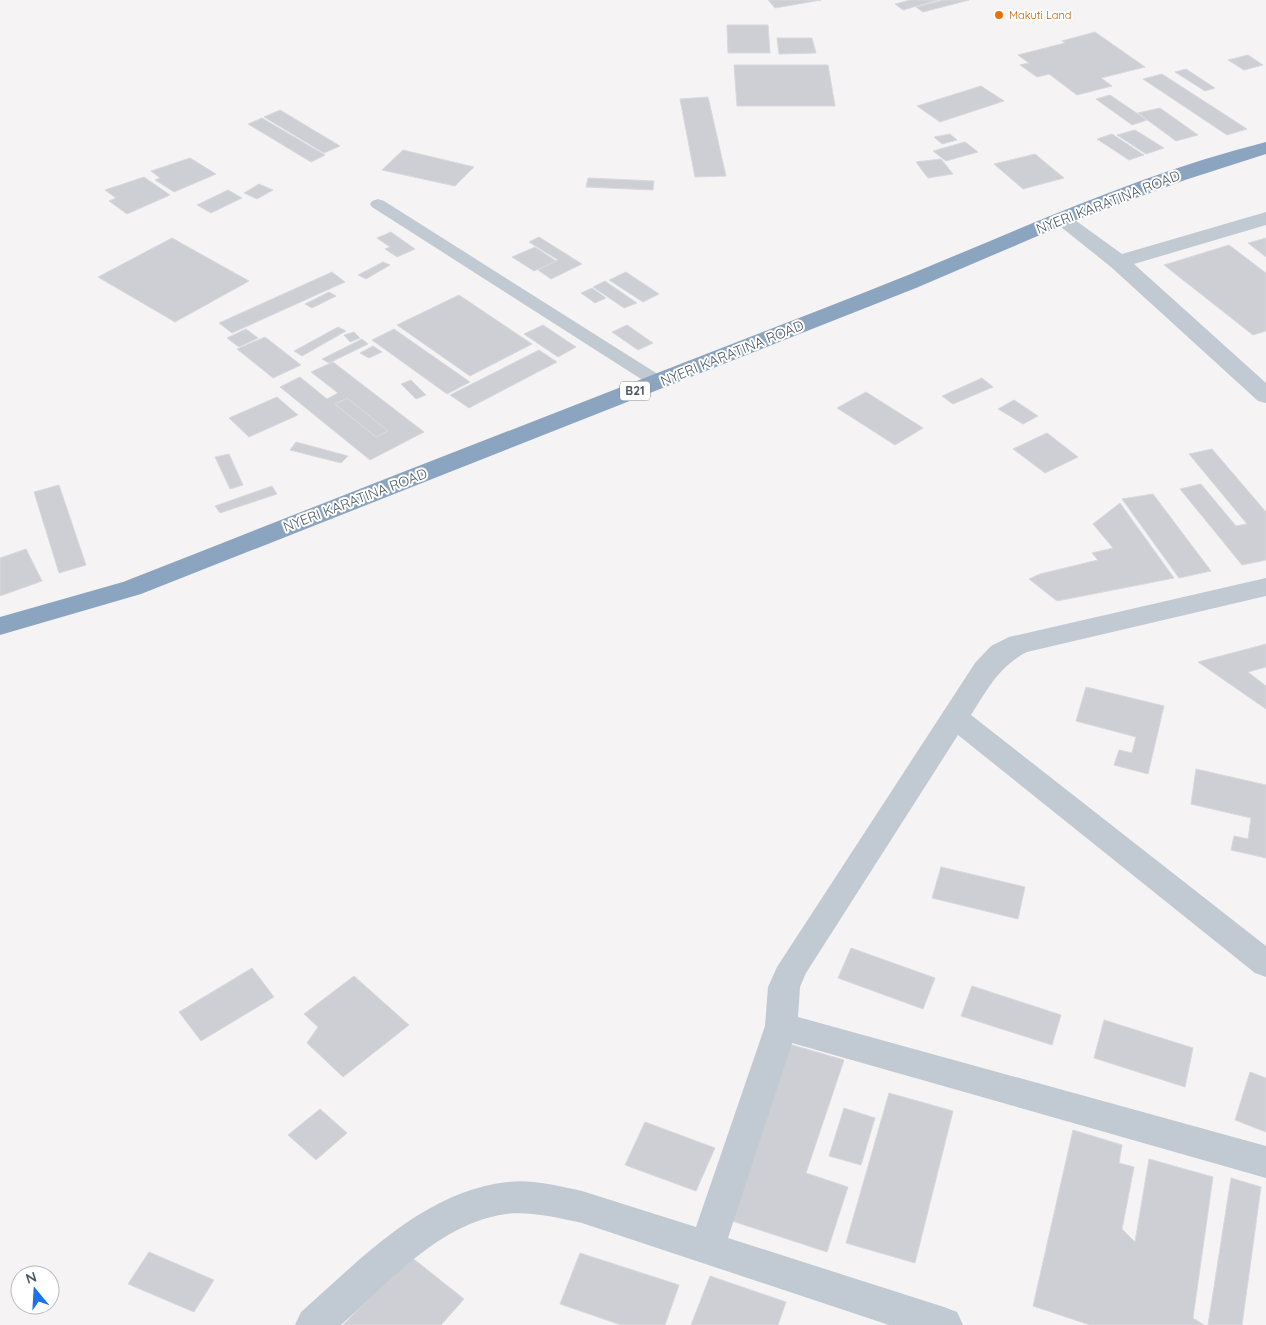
<svg xmlns="http://www.w3.org/2000/svg" width="1266" height="1325" font-family="Quicksand,sans-serif">
	<rect width="100%" height="100%" fill="#f5f3f3"/>
	<path fill="#cdcfd5" stroke="#d7d9de" fill-rule="evenodd" d="M 768,0 L 821,0 L 775,8 Z
		M 910,0 L 938,0 L 903,10 L 895,4 Z
		M 943,0 L 969,0 L 923,12 L 916,7 Z
		M 727,25 L 768,25 L 770,53 L 728,53 Z
		M 1095,32 L 1145,67 L 1101,78 L 1112,86 L 1077,95 L 1049,74 L 1037,77 L 1020,65 L 1029,63 L 1018,55 L 1065,43 L 1062,41 Z
		M 777,38 L 812,38 L 816,53 L 779,54 Z
		M 1248,55 L 1263,65 L 1244,70 L 1228,60 Z
		M 734,65 L 828,65 L 835,106 L 737,106 Z
		M 1186,69 L 1215,88 L 1205,91 L 1175,72 Z
		M 1162,74 L 1247,129 L 1227,135 L 1143,79 Z
		M 981,86 L 1004,101 L 940,122 L 917,106 Z
		M 1110,95 L 1147,120 L 1132,125 L 1096,99 Z
		M 708,97 L 726,176 L 695,177 L 680,99 Z
		M 1160,108 L 1198,135 L 1176,141 L 1138,113 Z
		M 280,110 L 340,146 L 324,153 L 264,117 Z
		M 262,118 L 325,155 L 311,162 L 248,124 Z
		M 1135,130 L 1164,148 L 1146,154 L 1117,135 Z
		M 950,134 L 957,140 L 942,144 L 934,137 Z
		M 1112,134 L 1144,155 L 1129,160 L 1097,139 Z
		M 965,142 L 978,152 L 946,161 L 933,151 Z
		M 403,150 L 474,167 L 455,186 L 382,170 Z
		M 1035,154 L 1064,178 L 1023,189 L 994,164 Z
		M 190,158 L 216,174 L 174,192 L 155,180 L 160,178 L 151,171 Z
		M 941,159 L 953,174 L 928,178 L 916,162 Z
		M 144,177 L 170,195 L 127,214 L 109,201 L 116,198 L 105,190 Z
		M 588,178 L 654,181 L 653,190 L 586,187 Z
		M 259,184 L 273,190 L 257,199 L 244,193 Z
		M 228,190 L 242,198 L 211,213 L 197,205 Z
		M 391,232 L 415,249 L 397,257 L 385,249 L 390,247 L 377,238 Z
		M 539,237 L 582,264 L 551,279 L 538,270 L 558,260 L 529,242 Z
		M 172,238 L 249,281 L 175,322 L 98,277 Z
		M 1266,238 L 1266,257 L 1248,243 Z
		M 1229,245 L 1266,273 L 1266,331 L 1253,335 L 1164,265 Z
		M 535,247 L 556,261 L 534,271 L 512,257 Z
		M 383,262 L 390,265 L 366,279 L 358,275 Z
		M 332,272 L 345,282 L 232,333 L 219,323 Z
		M 626,272 L 659,294 L 643,302 L 609,280 Z
		M 605,281 L 637,303 L 624,308 L 593,287 Z
		M 592,288 L 606,298 L 595,303 L 581,293 Z
		M 329,292 L 336,296 L 312,308 L 305,304 Z
		M 459,295 L 532,344 L 470,376 L 397,325 Z
		M 543,325 L 576,347 L 558,357 L 524,334 Z
		M 627,325 L 653,343 L 638,350 L 612,332 Z
		M 338,327 L 346,331 L 302,356 L 294,351 Z
		M 246,329 L 258,338 L 239,347 L 227,338 Z
		M 394,329 L 470,382 L 447,394 L 372,340 Z
		M 354,332 L 360,338 L 350,342 L 344,335 Z
		M 265,337 L 301,365 L 273,378 L 237,349 Z
		M 362,339 L 368,344 L 329,363 L 322,359 Z
		M 373,346 L 382,352 L 369,358 L 360,353 Z
		M 539,350 L 557,362 L 469,408 L 450,395 Z
		M 333,362 L 424,432 L 370,460 L 280,387 L 300,377 L 327,399 L 338,393 L 311,372 ZM 347,398 L 388,431 L 376,437 L 335,404 Z
		M 982,378 L 993,387 L 953,404 L 942,396 Z
		M 411,380 L 426,395 L 416,399 L 401,384 Z
		M 866,392 L 923,428 L 895,445 L 837,408 Z
		M 277,397 L 298,415 L 249,437 L 229,418 Z
		M 347,398 L 388,431 L 376,437 L 335,404 Z
		M 1014,400 L 1038,416 L 1023,424 L 998,409 Z
		M 1047,433 L 1078,457 L 1045,473 L 1013,449 Z
		M 296,442 L 348,456 L 341,463 L 290,450 Z
		M 1212,449 L 1266,512 L 1266,560 L 1242,565 L 1180,489 L 1201,484 L 1236,526 L 1247,524 L 1189,454 Z
		M 229,454 L 243,485 L 230,489 L 215,457 Z
		M 59,485 L 86,565 L 59,573 L 34,492 Z
		M 272,486 L 277,494 L 220,513 L 215,506 Z
		M 1153,494 L 1211,571 L 1179,578 L 1122,499 Z
		M 1120,503 L 1174,578 L 1057,601 L 1029,579 L 1040,574 L 1098,560 L 1092,553 L 1113,548 L 1093,524 Z
		M 26,549 L 42,581 L 0,596 L 0,558 Z
		M 1266,644 L 1266,667 L 1248,672 L 1266,686 L 1266,709 L 1198,662 Z
		M 1086,687 L 1164,706 L 1148,774 L 1114,765 L 1119,750 L 1132,753 L 1136,737 L 1076,721 Z
		M 1196,769 L 1266,785 L 1266,858 L 1231,850 L 1234,836 L 1248,839 L 1251,818 L 1191,804 Z
		M 941,867 L 1025,887 L 1018,919 L 932,898 Z
		M 851,948 L 935,978 L 923,1009 L 838,978 Z
		M 252,968 L 274,997 L 201,1041 L 179,1012 Z
		M 354,976 L 409,1025 L 343,1077 L 307,1043 L 318,1027 L 304,1014 Z
		M 972,986 L 1061,1015 L 1052,1045 L 961,1016 Z
		M 1104,1020 L 1193,1048 L 1185,1087 L 1094,1058 Z
		M 789,1044 L 844,1060 L 806,1173 L 848,1187 L 827,1252 L 726,1219 Z
		M 1250,1072 L 1266,1078 L 1266,1132 L 1235,1120 Z
		M 889,1093 L 953,1111 L 915,1263 L 846,1243 Z
		M 844,1108 L 875,1118 L 861,1165 L 829,1156 Z
		M 320,1109 L 347,1133 L 316,1160 L 288,1135 Z
		M 645,1122 L 715,1148 L 696,1191 L 625,1165 Z
		M 1073,1130 L 1122,1145 L 1119,1163 L 1134,1167 L 1122,1229 L 1135,1242 L 1149,1159 L 1213,1177 L 1193,1318 L 1204,1325 L 1090,1325 L 1033,1306 Z
		M 1231,1178 L 1261,1187 L 1242,1325 L 1208,1325 Z
		M 149,1252 L 214,1280 L 194,1312 L 128,1284 Z
		M 580,1253 L 679,1285 L 665,1325 L 621,1325 L 560,1304 Z
		M 410,1256 L 464,1299 L 441,1325 L 343,1325 Z
		M 710,1276 L 786,1302 L 778,1325 L 691,1325 Z"/>
	<g fill="none" stroke-linecap="round" stroke-linejoin="round">
		<path fill="#c1cad2" fill-rule="evenodd" d="M 378,199 L 384,201 L 664,378 L 667,382 L 664,386 L 652,386 L 372,207 L 370,204 L 372,201 Z"/>
		<path fill="#c1cad2" fill-rule="evenodd" d="M 1266,212 L 1266,225 L 1134,264 L 1266,383 L 1266,403 L 1258,401 L 1111,267 L 1051,219 L 1054,215 L 1061,213 L 1068,215 L 1122,254 Z
			M 1266,578 L 1266,596 L 1027,652 C 999,666 987,690 971,715 L 1266,946 L 1266,977 L 1255,973 L 958,735 L 806,973 L 800,987 L 798,1017 L 1266,1146 L 1266,1178 L 792,1043 L 728,1238 L 944,1307 L 957,1312 L 963,1325 L 889,1325 L 582,1223 C 558,1218 531,1211 506,1214 C 440,1223 389,1282 341,1325 L 295,1325 L 301,1312 C 361,1259 423,1192 507,1182 C 532,1179 558,1186 582,1191 L 696,1227 L 765,1026 L 768,987 L 777,967 L 975,663 L 991,646 L 1009,637 Z"/>
		<path fill="#8ba5c1" fill-rule="evenodd" d="M 1266,142 L 1266,154 L 1185,180 L 1068,223 L 916,288 L 141,594 L 0,635 L 0,617 L 123,582 C 369,485 616,389 863,293 C 994,242 1129,176 1266,142 Z"/>
	</g>
	<circle fill="#e8710a" stroke="#fff" stroke-width="2" cx="999" cy="15" r="5"/>
	<g text-anchor="middle" stroke-width="4" stroke-linejoin="round" paint-order="stroke">
		<g font-size="11" fill="#c56008" stroke="#fff" text-anchor="start">
			<text x="1009" y="19">Makuti Land</text>
		</g>
		<rect fill="#fff" stroke="#808990" stroke-width="1" x="620" y="381.5" width="30" height="19" rx="4"/>
		<g font-size="12" font-weight="bold" fill="#4a5661">
			<text x="635" y="395">B21</text>
		</g>
		<g font-size="14" fill="#4a5661" stroke="#fff">
			<text transform="translate(1108 202) rotate(-21)" y="5">NYERI KARATINA ROAD</text>
			<text transform="translate(732 353) rotate(-22)" y="5">NYERI KARATINA ROAD</text>
			<text transform="translate(355 500) rotate(-21)" y="5">NYERI KARATINA ROAD</text>
		</g>
	</g>
	<g transform="translate(35 1290) rotate(342)"><circle r="24" fill="#ffffff" stroke="#b7bbc0"/>
	<path d="M0-4L9 19L0 12L-9 19Z" fill="#1a73e8"/>
	<text y="-8" font-size="14" font-weight="bold" text-anchor="middle" fill="#4a5661">N</text>
	</g>
</svg>
